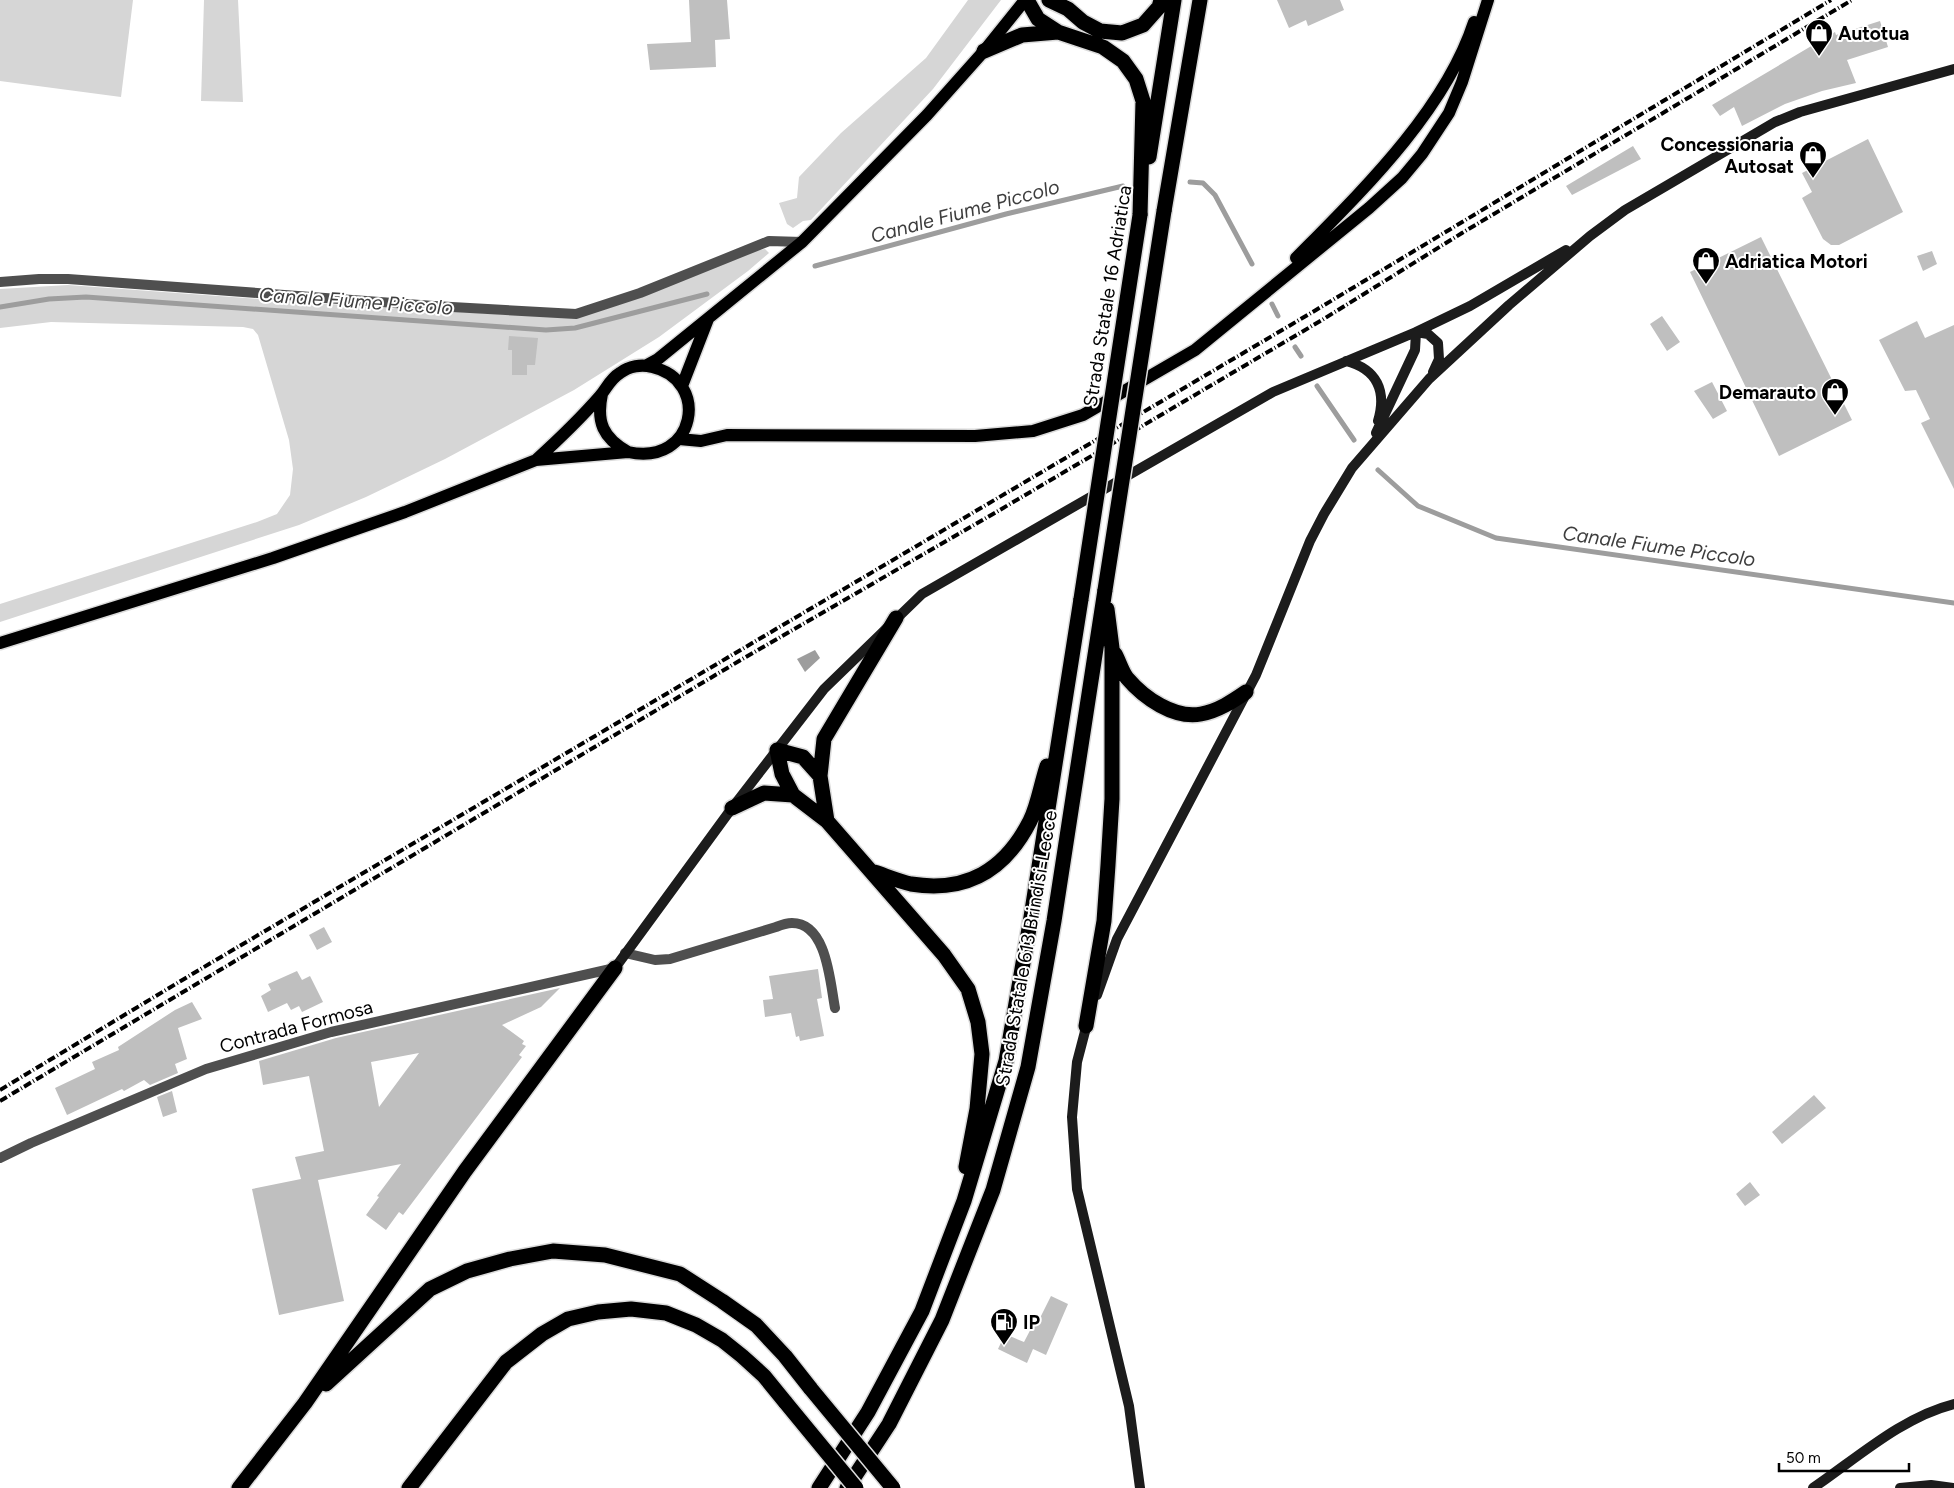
<svg xmlns="http://www.w3.org/2000/svg" width="1954" height="1488" font-family="Figtree,sans-serif">
	<rect width="100%" height="100%" fill="#fff"/>
	<path fill="#d6d6d6" d="M 0,0 L 133,0 L 121,97 L 0,81 Z
		M 204,0 L 238,0 L 243,102 L 201,101 Z
		M 968,0 L 1001,0 L 933,89 L 811,220 L 803,221 L 793,228 L 787,224 L 779,203 L 797,198 L 799,177 L 841,133 L 926,58 Z
		M 765,249 L 769,253 L 748,271 L 659,337 L 574,390 L 445,459 L 366,497 L 299,525 L 0,622 L 0,604 L 257,522 L 277,514 L 290,495 L 293,469 L 289,440 L 258,335 L 253,329 L 243,327 L 51,322 L 0,328 L 0,289 L 68,285 L 385,308 L 572,318 L 750,252 Z"/>
	<path fill="#9d9d9d" d="M 815,650 L 820,658 L 805,672 L 797,659 Z"/>
	<g fill="none" stroke-linecap="round" stroke-linejoin="round">
		<path stroke="#9d9d9d" stroke-width="5" d="M 1190,182 L 1203,183 L 1215,195 L 1252,264
			M 815,266 L 1006,214 L 1123,186
			M 1272,304 L 1278,316
			M 0,307 L 49,299 L 86,297 L 546,330 L 575,328 L 707,294
			M 1295,347 L 1301,356
			M 1317,386 L 1354,440
			M 1378,470 L 1418,506 L 1496,538 L 1954,603"/>
	</g>
	<path fill="#bfbfbf" fill-rule="evenodd" d="M 689,0 L 727,0 L 730,39 L 715,40 L 716,67 L 650,70 L 647,44 L 691,42 Z
		M 1277,0 L 1340,0 L 1344,10 L 1308,26 L 1306,20 L 1289,28 Z
		M 1880,21 L 1888,47 L 1847,60 L 1856,83 L 1822,91 L 1785,104 L 1742,126 L 1734,107 L 1720,116 L 1712,105 L 1835,32 L 1836,35 Z
		M 1868,139 L 1903,212 L 1839,245 L 1831,245 L 1823,239 L 1802,198 L 1812,192 L 1802,173 Z
		M 1633,146 L 1641,159 L 1572,195 L 1566,186 Z
		M 1761,237 L 1852,420 L 1779,456 L 1690,272 Z
		M 1932,251 L 1937,264 L 1923,271 L 1917,256 Z
		M 1662,316 L 1680,342 L 1667,351 L 1650,324 Z
		M 1917,321 L 1925,338 L 1954,325 L 1954,489 L 1921,423 L 1930,419 L 1916,390 L 1905,391 L 1879,340 Z
		M 509,336 L 538,338 L 535,365 L 527,365 L 527,375 L 512,375 L 512,350 L 508,350 Z
		M 1712,382 L 1727,411 L 1713,419 L 1694,391 Z
		M 324,927 L 332,942 L 317,950 L 309,935 Z
		M 818,969 L 822,998 L 817,999 L 824,1036 L 800,1041 L 799,1036 L 796,1037 L 791,1013 L 765,1017 L 763,1000 L 773,999 L 769,976 Z
		M 297,971 L 302,980 L 310,976 L 323,1002 L 302,1012 L 299,1006 L 291,1010 L 287,1003 L 268,1012 L 261,996 L 271,990 L 268,984 Z
		M 560,988 L 541,1007 L 502,1025 L 524,1041 L 522,1044 L 526,1046 L 519,1055 L 522,1057 L 403,1215 L 399,1212 L 386,1230 L 366,1215 L 379,1197 L 377,1196 L 401,1164 L 318,1180 L 344,1301 L 279,1315 L 252,1189 L 301,1179 L 295,1157 L 324,1151 L 309,1076 L 263,1085 L 259,1061 L 336,1038 ZM 419,1053 L 379,1107 L 371,1062 Z
		M 192,1002 L 202,1019 L 178,1028 L 187,1059 L 175,1064 L 178,1073 L 150,1085 L 144,1080 L 124,1091 L 122,1089 L 67,1115 L 55,1088 L 95,1069 L 92,1062 L 119,1050 L 118,1047 L 175,1010 Z
		M 172,1091 L 177,1112 L 163,1117 L 157,1097 Z
		M 1814,1095 L 1826,1108 L 1782,1144 L 1772,1132 Z
		M 1750,1182 L 1760,1195 L 1745,1206 L 1736,1194 Z
		M 1051,1296 L 1068,1304 L 1046,1355 L 1033,1349 L 1027,1363 L 998,1349 L 1005,1334 L 1024,1342 L 1036,1319 L 1039,1320 Z"/>
	<g fill="none" stroke-linecap="round" stroke-linejoin="round">
		<defs>
			<path id="primary" d="M 1296,258 C 1361,192 1445,111 1474,22
				M 647,365 L 658,359 L 802,242 L 927,115 L 984,51 L 1025,0
				M 682,386 L 708,319
				M 602,394 C 596,422 603,438 628,452
				M 679,439 L 701,441 L 727,435 L 975,436 L 1033,431 L 1083,415 L 1195,350 L 1369,208 L 1402,178 L 1422,154 L 1449,113 L 1462,82 L 1488,0
				M 0,643 L 273,558 L 405,512 L 536,460 L 628,452 C 696,467 711,380 652,367 C 642,364 629,366 620,373 C 610,379 607,388 600,396 C 580,419 558,440 536,460"/>
			<path id="highway" d="M 1027,0 L 1038,19 L 1058,32 L 1103,47 L 1123,61 L 1136,79 L 1143,101 L 1140,215
				M 1049,0 L 1068,9 L 1083,22 L 1100,31 L 1122,33 L 1143,25 L 1159,7 L 1161,0
				M 984,51 L 1022,35 L 1058,32
				M 1149,157 L 1174,0
				M 1164,211 L 1200,0
				M 1115,654 C 1119,661 1122,672 1127,678 C 1144,698 1174,719 1201,714 C 1218,711 1233,701 1246,692
				M 820,776 L 803,757 L 777,750 L 782,774 L 793,795 L 827,821 L 944,955 L 968,989 L 978,1022 L 982,1054 L 977,1109 L 966,1167
				M 732,808 L 764,793 L 793,795
				M 827,821 L 820,776 L 824,739 L 896,618
				M 871,871 C 884,875 898,881 911,884 C 967,893 1005,870 1030,821 C 1038,805 1041,784 1047,766
				M 1086,1026 L 1104,921 L 1108,865 L 1112,799 L 1112,648 L 1107,609
				M 326,1384 L 430,1289 L 467,1271 L 510,1259 L 553,1251 L 605,1255 L 680,1274 L 722,1301 L 756,1325 L 785,1356 L 811,1389
				M 239,1488 L 305,1403 L 465,1171 L 615,968
				M 409,1488 L 506,1362 L 542,1334 L 568,1319 L 598,1312 L 631,1309 L 666,1313 L 696,1325 L 722,1340 L 742,1356 L 764,1376 L 786,1403
				M 819,1488 L 868,1412 L 922,1311 L 964,1201 L 1006,1061 L 1031,917 L 1081,599
				M 847,1488 L 889,1424 L 942,1320 L 993,1190 L 1028,1067 L 1054,921 L 1105,590"/>
		</defs>
		<use href="#primary" stroke="#dbdbdb" stroke-width="15"/>
		<use href="#highway" stroke="#dbdbdb" stroke-width="18"/>
		<path stroke="#4f4f4f" stroke-width="10" d="M 0,282 L 39,279 L 68,279 L 434,306 L 576,314 L 640,293 L 769,241 L 802,242
			M 625,953 L 655,960 L 670,959 L 776,927 C 781,925 787,923 792,923 C 827,923 830,982 835,1008
			M 0,1158 L 31,1143 L 206,1069 L 331,1032 L 615,968"/>
		<path stroke="#1c1c1c" stroke-width="10" d="M 1416,332 L 1428,334 L 1438,343 L 1439,359 L 1433,372
			M 1346,361 C 1377,369 1387,391 1378,421
			M 1376,433 L 1415,350 L 1416,332
			M 615,968 L 732,808 L 824,689 L 922,594 L 1273,392 L 1416,332 L 1470,306 L 1566,250
			M 1097,995 L 1117,939 L 1256,675 L 1310,541 L 1324,514 L 1352,468 L 1429,379 L 1509,305 L 1590,236 L 1625,210 L 1666,186 L 1775,122 L 1800,112 L 1954,69
			M 1088,1020 L 1077,1062 L 1072,1117 L 1077,1189 L 1129,1406 L 1140,1488
			M 1813,1488 C 1857,1458 1902,1417 1954,1404
			M 1900,1488 L 1931,1485 L 1953,1488"/>
		<use href="#primary" stroke="#000" stroke-width="12"/>
		<use href="#highway" stroke="#000" stroke-width="15"/>
		<path stroke="#000" stroke-width="4" stroke-dasharray="8 2.5 1 2.5" stroke-linecap="butt" d="M 0,1090 L 199,970 L 1316,310 L 1831,0
			M 0,1101 L 739,661 L 993,514 L 1322,320 L 1462,233 L 1852,0"/>
		<defs>
			<path id="highway-bridge" d="M 1105,590 L 1164,211
				M 1081,599 L 1140,215
				M 811,1389 L 893,1488
				M 786,1403 L 856,1488"/>
		</defs>
		<use href="#highway-bridge" stroke="#dbdbdb" stroke-width="18" stroke-linecap="butt"/>
		<use href="#highway-bridge" stroke="#000" stroke-width="15"/>
	</g>
	<defs>
		<symbol id="shop-pin" viewBox="-11 -11 22 30"><path d="M0 17L-7.5 6A9.5 9.5 0 1 1 7.5 6Z" fill="#000" stroke="#fff"/><path d="M-5-2.5h2.3a2.7 3.5 0 0 1 5.4 0H5L5.5 6h-11ZM-1.5-2.5h3a1.5 2.3 0 0 0-3 0Z" fill="#fff"/></symbol>
		<symbol id="fuel-pin" viewBox="-11 -11 22 30"><path d="M0 17L-7.5 6A9.5 9.5 0 1 1 7.5 6Z" fill="#000" stroke="#fff"/><path d="M-5.5-6h7V0h2V4h1.3V-2.5L3-4.5l.8-.8L6-3V5H2.5V1h-1V6h-7ZM-4.2-4.7v3.2H.2V-4.7Z" fill="#fff"/></symbol>
	</defs>
	<g fill-rule="evenodd">
		<use href="#shop-pin" x="1803" y="17" width="32" height="43"/>
		<use href="#shop-pin" x="1797" y="139" width="32" height="43"/>
		<use href="#shop-pin" x="1690" y="245" width="32" height="43"/>
		<use href="#shop-pin" x="1819" y="376" width="32" height="43"/>
		<use href="#fuel-pin" x="988" y="1306" width="32" height="43"/>
	</g>
	<g text-anchor="middle" stroke-width="4" stroke-linejoin="round" paint-order="stroke">
		<g font-size="19" font-weight="bold" fill="#000" stroke="#fff" text-anchor="start">
			<text x="1838" y="40">Autotua</text>
			<text x="1794" y="151" text-anchor="end">Concessionaria<tspan x="1794" dy="22">Autosat</tspan></text>
			<text x="1725" y="268">Adriatica Motori</text>
			<text x="1816" y="399" text-anchor="end">Demarauto</text>
			<text x="1023" y="1329">IP</text>
		</g>
		<g font-size="19" fill="#000" stroke="#fff">
			<text transform="translate(1107 296) rotate(-81)" y="7">Strada Statale 16 Adriatica</text>
			<text transform="translate(1026 948) rotate(-80)" y="7">Strada Statale 613 Brindisi-Lecce</text>
			<text transform="translate(296 1026) rotate(-15)" y="7">Contrada Formosa</text>
		</g>
		<g font-size="20" font-style="italic" fill="#3e3e3e" stroke="#fff">
			<text transform="translate(965 211) rotate(-15)" y="7">Canale Fiume Piccolo</text>
			<text transform="translate(356 301) rotate(4)" y="7">Canale Fiume Piccolo</text>
			<text transform="translate(1659 546) rotate(8)" y="7">Canale Fiume Piccolo</text>
		</g>
	</g>
	<path d="M1779 1463v8h130v-8" fill="none" stroke="#000000" stroke-width="2.5"/>
	<text x="1786" y="1463" font-size="15" fill="#000000" stroke="#ffffff" stroke-width="4" paint-order="stroke">50 m</text>
</svg>
